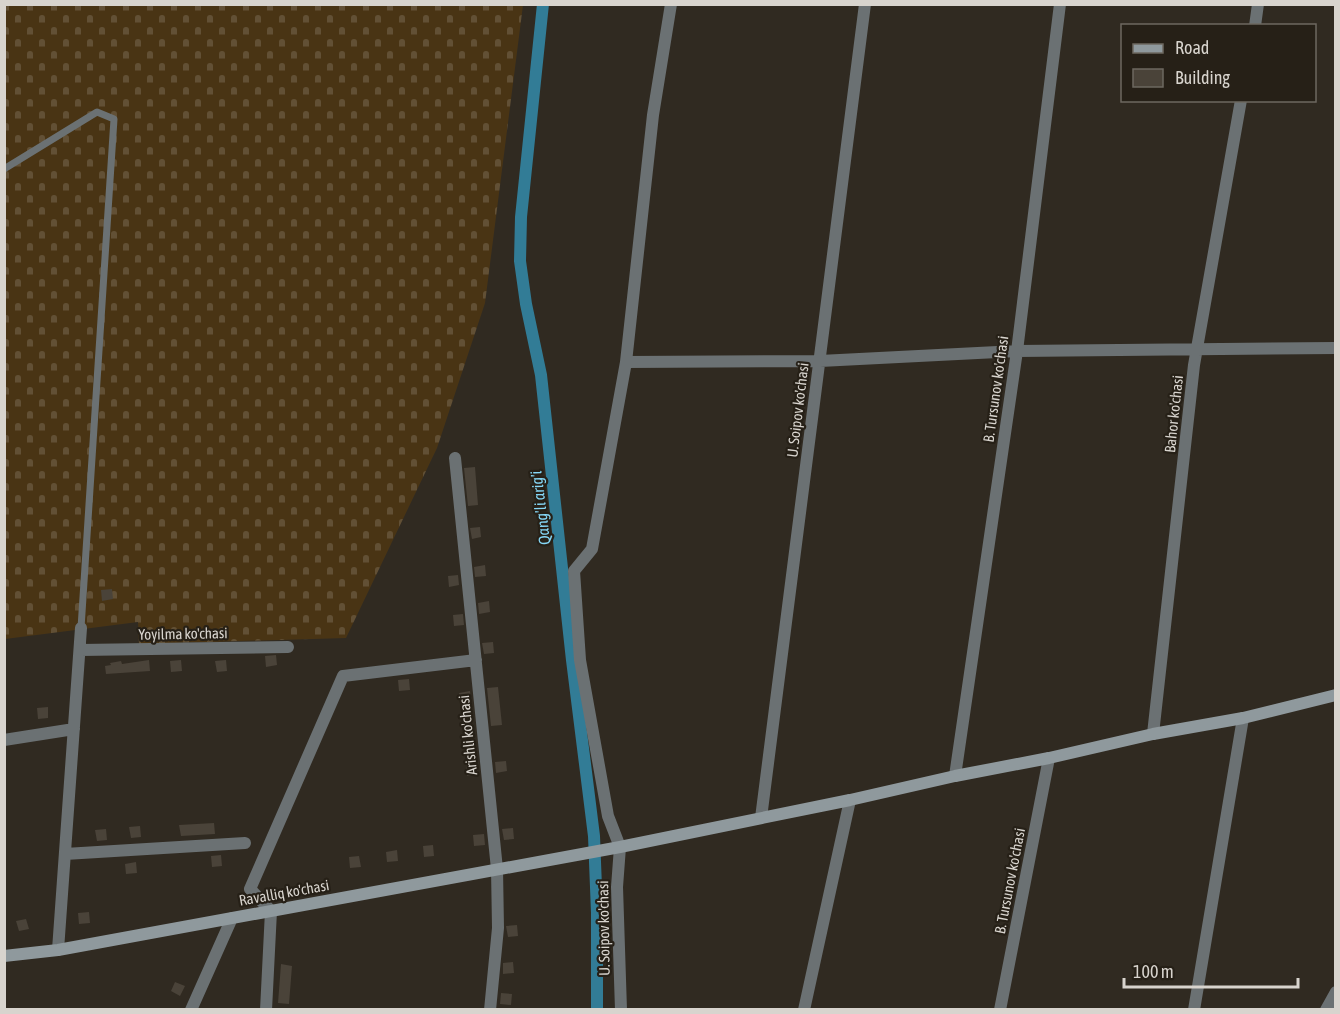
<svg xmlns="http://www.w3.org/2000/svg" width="1340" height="1014" font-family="'Asap Condensed',sans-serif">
	<defs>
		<pattern id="cemetery-stones" width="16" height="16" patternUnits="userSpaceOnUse" patternTransform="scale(1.5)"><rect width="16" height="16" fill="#493414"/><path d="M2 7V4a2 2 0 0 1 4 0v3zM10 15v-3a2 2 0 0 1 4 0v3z" fill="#625035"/></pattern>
	</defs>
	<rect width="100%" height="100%" fill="#302a21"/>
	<path fill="url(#cemetery-stones)" d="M 5,5 L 523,5 L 485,303 L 437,448 L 346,638 L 139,644 L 138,622 L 5,639 Z"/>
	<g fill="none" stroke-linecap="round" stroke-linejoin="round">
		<path stroke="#327c96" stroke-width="12" d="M 543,4 L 521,217 L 520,261 L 526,304 L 541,375 L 572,660 L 594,836 L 597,913 L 597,1010"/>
	</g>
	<path fill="#4a4339" d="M 475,467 L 478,505 L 468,506 L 464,468 Z
		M 480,527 L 481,537 L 472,539 L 470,528 Z
		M 485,565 L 486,576 L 475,577 L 474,567 Z
		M 458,575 L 459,585 L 449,587 L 448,576 Z
		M 112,589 L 113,599 L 102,601 L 101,590 Z
		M 489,601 L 490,612 L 479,614 L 478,603 Z
		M 463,614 L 464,625 L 454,626 L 453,615 Z
		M 493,642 L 494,653 L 484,654 L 482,643 Z
		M 276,655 L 277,665 L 266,667 L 265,656 Z
		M 149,660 L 150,671 L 106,674 L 105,666 L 111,665 L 110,663 L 121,661 L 122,664 Z
		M 181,660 L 182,671 L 171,672 L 170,661 Z
		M 226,660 L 227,671 L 217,672 L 215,661 Z
		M 409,679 L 410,690 L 399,691 L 398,680 Z
		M 498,687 L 502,725 L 491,726 L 487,688 Z
		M 470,691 L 471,702 L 460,704 L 459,693 Z
		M 48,707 L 48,718 L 38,719 L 37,708 Z
		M 506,761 L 507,771 L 496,773 L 495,762 Z
		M 477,764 L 478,775 L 467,776 L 466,765 Z
		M 214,823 L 215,834 L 181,836 L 179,825 Z
		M 140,826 L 141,837 L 131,838 L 129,827 Z
		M 513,828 L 514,839 L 504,840 L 502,829 Z
		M 106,829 L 107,840 L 97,841 L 95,830 Z
		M 484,834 L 485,845 L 474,846 L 473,835 Z
		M 433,845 L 434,856 L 424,857 L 423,846 Z
		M 397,850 L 398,861 L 387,862 L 386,852 Z
		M 221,855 L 222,866 L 212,867 L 211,856 Z
		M 359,856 L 361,867 L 350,868 L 349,857 Z
		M 136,862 L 137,873 L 126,874 L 125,864 Z
		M 89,912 L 90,923 L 79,924 L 78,913 Z
		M 26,919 L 29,929 L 19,931 L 16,921 Z
		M 517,925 L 518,936 L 508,937 L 506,926 Z
		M 513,962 L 514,973 L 503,974 L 503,963 Z
		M 281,964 L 292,966 L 289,1004 L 278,1003 Z
		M 175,982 L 185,986 L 180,996 L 171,991 Z
		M 501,993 L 512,994 L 511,1005 L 500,1004 Z"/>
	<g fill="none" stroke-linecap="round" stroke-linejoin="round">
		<path stroke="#6b7173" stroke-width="7" d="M 4,169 L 97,112 L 114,119 L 81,628"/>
		<path stroke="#6b7173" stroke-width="12" d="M 671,4 L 653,115 L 626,362 L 820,361 L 1017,351 L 1336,348
			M 1255,26 L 1258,4
			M 455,458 L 497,869 L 498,928 L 490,1010
			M 80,650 L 288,647
			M 1153,734 L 1194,365 L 1241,100
			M 4,740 L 74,729
			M 955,776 L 1017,351 L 1060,4
			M 761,818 L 865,4
			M 65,854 L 245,843
			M 58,950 L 81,628
			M 191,1010 L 232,918
			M 266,1010 L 271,911 L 250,889 L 343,676 L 476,660
			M 621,1010 L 617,887 L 620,847 L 608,816 L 580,660 L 574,571 L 592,549 L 626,362
			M 804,1010 L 850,800
			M 1000,1010 L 1049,758
			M 1194,1010 L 1243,718
			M 1326,1010 L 1336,992"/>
		<path stroke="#8f999d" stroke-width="12" d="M 4,956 L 58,950 L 620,847 L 850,800 L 955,776 L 1049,758 L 1153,734 L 1243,718 L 1336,695"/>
	</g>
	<g text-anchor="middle" stroke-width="4.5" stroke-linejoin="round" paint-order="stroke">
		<g font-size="15" fill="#d8d4ce" stroke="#262017">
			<text transform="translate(996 389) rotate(-82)" y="5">B. Tursunov ko'chasi</text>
			<text transform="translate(798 410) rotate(-83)" y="5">U. Soipov ko'chasi</text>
			<text transform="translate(1174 414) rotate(-84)" y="5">Bahor ko'chasi</text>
			<text transform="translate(183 634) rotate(-1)" y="5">Yoyilma ko'chasi</text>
			<text transform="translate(468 735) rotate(-96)" y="5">Arishli ko'chasi</text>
			<text transform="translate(1010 881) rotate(-79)" y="5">B. Tursunov ko'chasi</text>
			<text transform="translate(284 893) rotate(-10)" y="5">Ravalliq ko'chasi</text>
			<text transform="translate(604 928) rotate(-91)" y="5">U. Soipov ko'chasi</text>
		</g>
		<g font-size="16" font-style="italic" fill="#86d7f6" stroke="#262017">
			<text transform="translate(540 508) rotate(-97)" y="6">Qang'li arig'i</text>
		</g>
	</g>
	<rect width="1340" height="1014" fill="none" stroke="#d8d4ce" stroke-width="12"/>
	<rect x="1121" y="24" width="195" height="78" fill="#262017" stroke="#6d6860" stroke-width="1.5"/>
	<rect x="1133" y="44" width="30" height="9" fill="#8f999d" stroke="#6d6860" stroke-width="1.5"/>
	<text x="1175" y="54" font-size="18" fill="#d8d4ce">Road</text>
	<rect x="1133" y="69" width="30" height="18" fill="#4a4339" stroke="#6d6860" stroke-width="1.5"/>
	<text x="1175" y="84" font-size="18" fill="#d8d4ce">Building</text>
	<path d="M1124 978v9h174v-9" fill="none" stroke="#d8d4ce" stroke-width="3"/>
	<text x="1133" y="978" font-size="18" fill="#d8d4ce" stroke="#262017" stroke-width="4.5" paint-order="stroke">100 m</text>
</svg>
